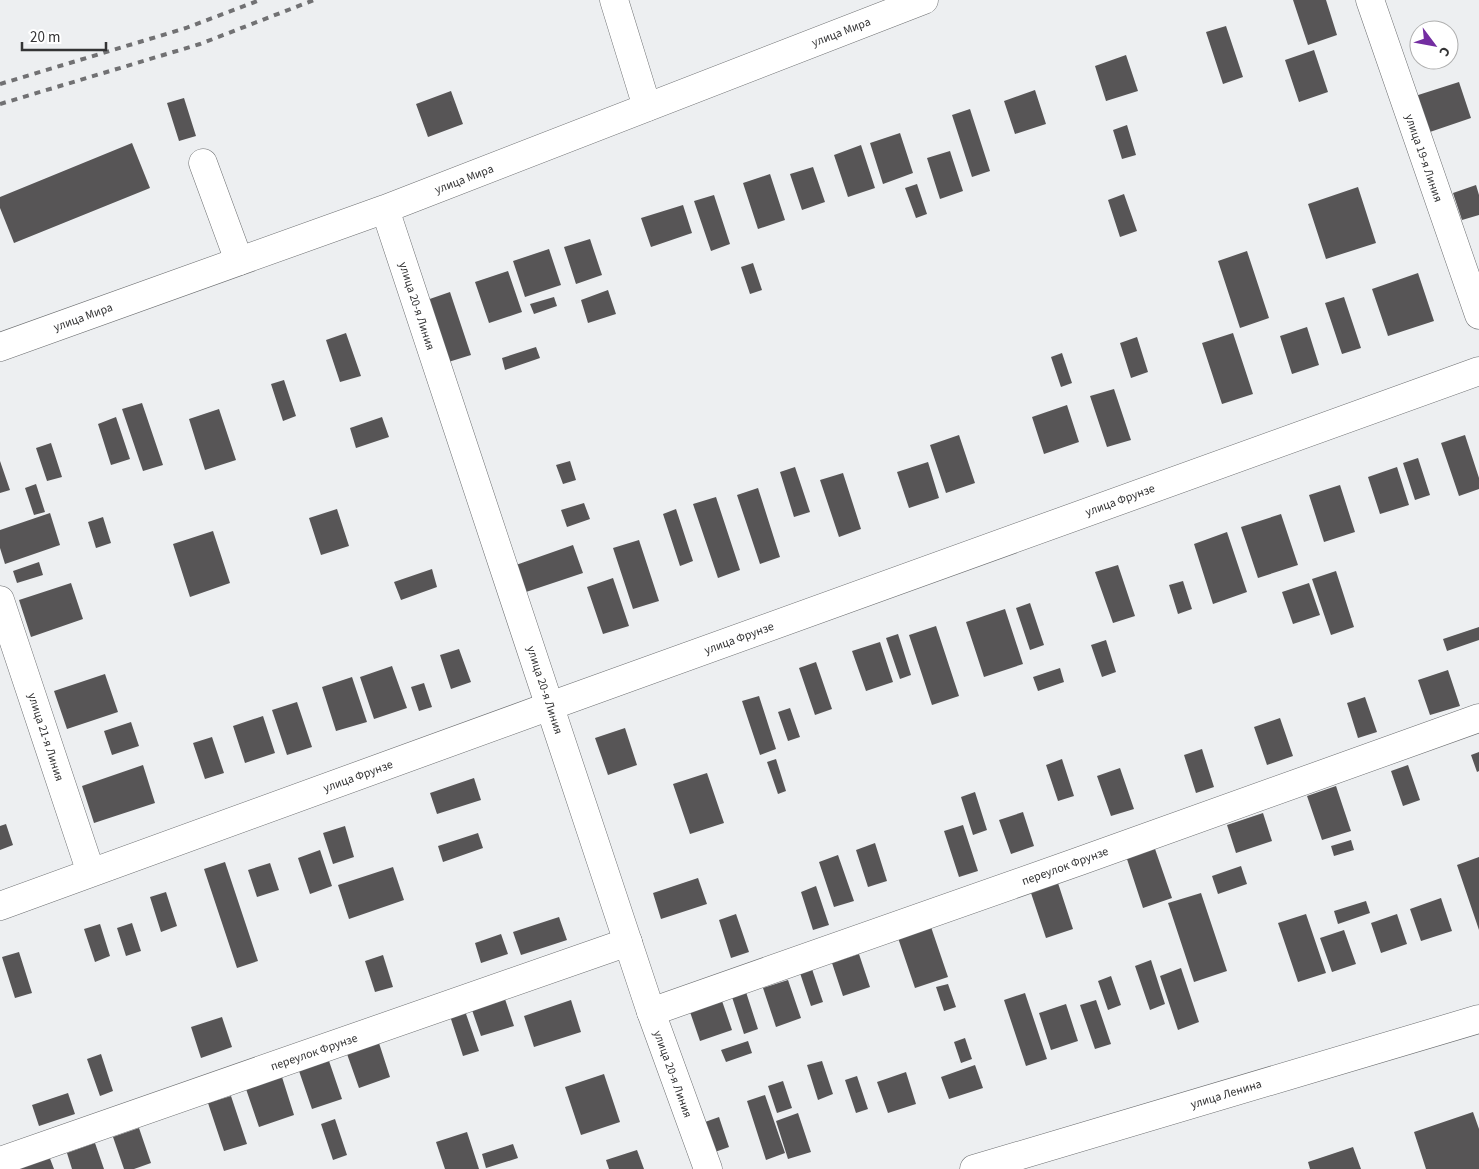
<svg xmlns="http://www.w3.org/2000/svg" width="1479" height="1169" font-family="'Source Sans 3',sans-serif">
	<rect width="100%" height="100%" fill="#edeff1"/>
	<path fill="#575556" d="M 1293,0 L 1326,0 L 1337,35 L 1308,45 Z
		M 1226,26 L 1243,77 L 1223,84 L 1206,32 Z
		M 1314,50 L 1328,92 L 1299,102 L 1285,60 Z
		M 1126,55 L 1138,91 L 1106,101 L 1095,66 Z
		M 1459,82 L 1471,118 L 1427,133 L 1415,96 Z
		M 1035,90 L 1046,124 L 1015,134 L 1004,101 Z
		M 451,91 L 463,124 L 428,137 L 416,104 Z
		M 184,98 L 196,136 L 179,141 L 167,103 Z
		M 970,109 L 990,171 L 972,177 L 952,115 Z
		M 1127,125 L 1136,155 L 1122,159 L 1113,130 Z
		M 900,133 L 913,173 L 883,184 L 870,143 Z
		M 132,143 L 150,188 L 14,243 L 0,208 L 0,197 Z
		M 861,145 L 875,188 L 848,197 L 834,155 Z
		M 950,151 L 963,191 L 940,199 L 927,158 Z
		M 813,167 L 825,202 L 802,210 L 790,174 Z
		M 770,174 L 785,220 L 758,229 L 743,183 Z
		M 917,184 L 927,214 L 916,218 L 905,188 Z
		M 1476,185 L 1479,195 L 1479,215 L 1462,220 L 1453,193 Z
		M 1358,187 L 1376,243 L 1326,259 L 1308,204 Z
		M 1124,194 L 1137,231 L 1120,237 L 1108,200 Z
		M 714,195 L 730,244 L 711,251 L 694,201 Z
		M 683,205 L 692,233 L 651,247 L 641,218 Z
		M 590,239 L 602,275 L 576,284 L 564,247 Z
		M 549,249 L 561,285 L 525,297 L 513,261 Z
		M 1247,251 L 1269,318 L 1240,328 L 1218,261 Z
		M 753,263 L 762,290 L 750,294 L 741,267 Z
		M 508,271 L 522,312 L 489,323 L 475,282 Z
		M 1418,273 L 1434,321 L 1388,336 L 1372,289 Z
		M 608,290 L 616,314 L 588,323 L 581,300 Z
		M 450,292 L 471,355 L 442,364 L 421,302 Z
		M 554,297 L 557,306 L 534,314 L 530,304 Z
		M 1344,297 L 1361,348 L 1342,354 L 1325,303 Z
		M 1307,327 L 1319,365 L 1292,374 L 1280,336 Z
		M 346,333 L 361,376 L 340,382 L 326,340 Z
		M 1233,333 L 1253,394 L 1222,404 L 1202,343 Z
		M 1137,337 L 1148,372 L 1131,378 L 1120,343 Z
		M 536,347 L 540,358 L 505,370 L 502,358 Z
		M 1062,353 L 1072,383 L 1061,387 L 1051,357 Z
		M 284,380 L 296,416 L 283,421 L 271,384 Z
		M 1114,389 L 1131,440 L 1107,447 L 1090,396 Z
		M 142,403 L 163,465 L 143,471 L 122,409 Z
		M 1067,405 L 1079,442 L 1044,454 L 1032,417 Z
		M 219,409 L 236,460 L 205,470 L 189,419 Z
		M 116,417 L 130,459 L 111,465 L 98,424 Z
		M 382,417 L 389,437 L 356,448 L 350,428 Z
		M 959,435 L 975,483 L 946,493 L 930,445 Z
		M 1465,435 L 1479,478 L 1479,489 L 1459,496 L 1441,443 Z
		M 51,443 L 62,477 L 47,481 L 36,448 Z
		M 1418,458 L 1430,495 L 1415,500 L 1403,463 Z
		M 0,461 L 10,490 L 0,493 Z
		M 570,461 L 576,480 L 563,484 L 556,465 Z
		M 928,462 L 939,498 L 909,508 L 897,472 Z
		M 795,467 L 810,512 L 794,517 L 780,472 Z
		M 1397,467 L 1409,505 L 1380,514 L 1368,477 Z
		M 843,473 L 861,529 L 839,537 L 820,480 Z
		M 36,484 L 45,512 L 34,515 L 25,488 Z
		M 1340,485 L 1355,532 L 1324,542 L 1309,495 Z
		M 758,488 L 780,557 L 760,564 L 737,495 Z
		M 716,497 L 740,570 L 718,578 L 693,504 Z
		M 584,503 L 590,519 L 567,527 L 561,510 Z
		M 337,509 L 349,546 L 321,555 L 309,518 Z
		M 676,509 L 693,561 L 680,566 L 663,514 Z
		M 50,513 L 60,545 L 5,564 L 0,548 L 0,530 Z
		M 1281,514 L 1298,565 L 1258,578 L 1241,527 Z
		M 103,517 L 111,543 L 96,548 L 88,522 Z
		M 213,531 L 230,583 L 190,597 L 173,544 Z
		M 1227,532 L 1247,592 L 1213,604 L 1194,544 Z
		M 639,540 L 659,601 L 633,609 L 613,548 Z
		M 573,545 L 583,573 L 517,595 L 507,568 Z
		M 39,562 L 43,575 L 17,583 L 13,571 Z
		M 1118,565 L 1135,616 L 1113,623 L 1095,572 Z
		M 432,569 L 437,587 L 401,600 L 394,582 Z
		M 1336,571 L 1354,627 L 1331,635 L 1312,579 Z
		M 613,578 L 629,626 L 603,634 L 587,587 Z
		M 1183,581 L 1192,609 L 1178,614 L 1169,585 Z
		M 71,583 L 83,619 L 31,637 L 19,600 Z
		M 1309,583 L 1320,615 L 1293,624 L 1282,592 Z
		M 1030,603 L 1044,645 L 1030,650 L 1016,608 Z
		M 1005,609 L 1023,664 L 984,677 L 966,622 Z
		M 936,626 L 959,696 L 932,705 L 909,635 Z
		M 1479,627 L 1479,640 L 1447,651 L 1443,639 Z
		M 898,634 L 911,675 L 900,679 L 886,638 Z
		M 1106,640 L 1116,672 L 1102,677 L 1091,645 Z
		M 880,642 L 893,682 L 866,691 L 852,651 Z
		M 459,649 L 471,682 L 451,689 L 440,655 Z
		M 816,662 L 832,709 L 815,715 L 799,668 Z
		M 392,666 L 407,708 L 374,719 L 360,677 Z
		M 1060,668 L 1064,682 L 1038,691 L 1033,677 Z
		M 1448,670 L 1460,706 L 1430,715 L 1418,680 Z
		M 105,674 L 118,712 L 67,729 L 54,691 Z
		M 352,677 L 367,722 L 336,731 L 322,687 Z
		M 424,683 L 432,707 L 419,711 L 411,687 Z
		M 759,696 L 776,749 L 760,755 L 742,701 Z
		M 1365,697 L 1377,732 L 1358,738 L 1347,703 Z
		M 297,702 L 312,747 L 287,755 L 272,710 Z
		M 790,708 L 800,737 L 788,741 L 778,712 Z
		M 263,716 L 275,753 L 245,763 L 233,726 Z
		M 1280,718 L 1293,756 L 1267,765 L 1254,727 Z
		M 131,722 L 139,746 L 112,755 L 104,731 Z
		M 625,728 L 637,765 L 608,775 L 595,738 Z
		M 212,737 L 224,773 L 205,779 L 193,743 Z
		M 1202,749 L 1214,787 L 1196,793 L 1184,755 Z
		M 1479,752 L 1479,771 L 1477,772 L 1471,755 Z
		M 776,759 L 786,791 L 778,794 L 767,762 Z
		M 1062,759 L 1074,796 L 1058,801 L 1046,765 Z
		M 143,765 L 155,803 L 94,823 L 82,786 Z
		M 1408,765 L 1420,800 L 1403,806 L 1391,771 Z
		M 1120,768 L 1134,809 L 1111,816 L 1097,776 Z
		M 707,773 L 724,823 L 690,834 L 673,784 Z
		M 474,778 L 481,800 L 437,814 L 430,793 Z
		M 1336,786 L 1351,831 L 1322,840 L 1307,796 Z
		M 975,792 L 987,830 L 973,835 L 961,797 Z
		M 1023,812 L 1034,846 L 1011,854 L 999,820 Z
		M 1263,813 L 1272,841 L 1236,853 L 1227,825 Z
		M 6,824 L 13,845 L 0,850 L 0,826 Z
		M 963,825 L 978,871 L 959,877 L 944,831 Z
		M 345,826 L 354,857 L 333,864 L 323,833 Z
		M 478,833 L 483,848 L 443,862 L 438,846 Z
		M 1351,840 L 1354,850 L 1334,856 L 1331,846 Z
		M 875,843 L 887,881 L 868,887 L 856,850 Z
		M 1154,846 L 1172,898 L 1143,908 L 1126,856 Z
		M 320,850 L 332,886 L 310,894 L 298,858 Z
		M 838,855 L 854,901 L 834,907 L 819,862 Z
		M 1479,857 L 1479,930 L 1457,865 Z
		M 225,862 L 258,961 L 237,968 L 204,869 Z
		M 270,863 L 279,890 L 257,897 L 248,870 Z
		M 1241,866 L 1247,884 L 1218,894 L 1212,876 Z
		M 393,867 L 404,900 L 349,919 L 338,885 Z
		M 698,878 L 707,904 L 661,919 L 653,893 Z
		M 1058,883 L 1073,929 L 1046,938 L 1031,893 Z
		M 816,886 L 829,925 L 813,930 L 801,892 Z
		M 166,892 L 177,926 L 161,932 L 150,897 Z
		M 1201,893 L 1227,971 L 1194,982 L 1168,903 Z
		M 1441,898 L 1452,931 L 1421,941 L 1410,909 Z
		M 1366,901 L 1370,913 L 1338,924 L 1334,911 Z
		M 736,914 L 749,952 L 731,958 L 719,920 Z
		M 1306,914 L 1326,973 L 1298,982 L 1278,923 Z
		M 1397,914 L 1407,944 L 1381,953 L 1371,923 Z
		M 559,917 L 567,940 L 521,955 L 513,932 Z
		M 132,923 L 141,951 L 126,956 L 117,928 Z
		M 100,924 L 110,956 L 95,962 L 84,929 Z
		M 930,924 L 948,977 L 915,988 L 897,935 Z
		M 1344,930 L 1356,964 L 1332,972 L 1320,938 Z
		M 501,934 L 508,954 L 481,963 L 475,943 Z
		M 19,952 L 32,993 L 15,998 L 2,957 Z
		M 859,954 L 870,987 L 843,996 L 832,963 Z
		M 383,955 L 393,987 L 375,992 L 365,961 Z
		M 1151,960 L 1165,1004 L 1150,1010 L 1135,966 Z
		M 1181,968 L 1199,1022 L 1178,1030 L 1160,976 Z
		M 812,969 L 823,1002 L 811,1006 L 800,973 Z
		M 1111,976 L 1121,1005 L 1108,1010 L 1098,981 Z
		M 788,980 L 801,1018 L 776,1027 L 763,988 Z
		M 948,984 L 956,1007 L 944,1011 L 936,987 Z
		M 746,992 L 758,1029 L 744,1034 L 732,997 Z
		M 1025,993 L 1047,1059 L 1026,1066 L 1004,1000 Z
		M 721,998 L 732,1030 L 700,1041 L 689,1009 Z
		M 505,999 L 514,1026 L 481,1036 L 472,1010 Z
		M 571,1000 L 581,1032 L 534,1047 L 524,1016 Z
		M 1096,1000 L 1111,1044 L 1095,1049 L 1080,1005 Z
		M 1066,1004 L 1078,1041 L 1051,1050 L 1039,1013 Z
		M 465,1011 L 479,1051 L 463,1056 L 450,1016 Z
		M 222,1017 L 232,1047 L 201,1058 L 191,1027 Z
		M 965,1038 L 972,1059 L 961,1063 L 954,1042 Z
		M 748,1041 L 752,1053 L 726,1062 L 721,1050 Z
		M 379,1043 L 390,1077 L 359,1088 L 347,1054 Z
		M 101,1054 L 113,1091 L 100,1096 L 87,1059 Z
		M 329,1061 L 342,1099 L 312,1109 L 299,1071 Z
		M 822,1061 L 833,1094 L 818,1100 L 807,1065 Z
		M 975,1065 L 983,1088 L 949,1099 L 941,1077 Z
		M 906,1072 L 916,1104 L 888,1113 L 877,1082 Z
		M 604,1074 L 620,1122 L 581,1135 L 565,1087 Z
		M 857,1076 L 868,1109 L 856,1113 L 845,1080 Z
		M 282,1077 L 294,1115 L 259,1127 L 246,1089 Z
		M 783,1081 L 792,1108 L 777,1113 L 768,1086 Z
		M 68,1093 L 75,1114 L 39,1126 L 32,1105 Z
		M 765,1095 L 785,1153 L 766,1160 L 747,1101 Z
		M 231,1096 L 247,1144 L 224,1151 L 208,1103 Z
		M 1473,1112 L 1479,1129 L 1479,1169 L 1426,1169 L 1414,1132 Z
		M 798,1113 L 811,1152 L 788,1159 L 776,1121 Z
		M 719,1117 L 729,1147 L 715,1152 L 705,1122 Z
		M 335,1119 L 347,1155 L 333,1160 L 321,1124 Z
		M 139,1128 L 151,1163 L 134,1169 L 124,1169 L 113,1137 Z
		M 467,1132 L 479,1169 L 445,1169 L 436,1142 Z
		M 95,1143 L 104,1169 L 72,1169 L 67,1153 Z
		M 513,1144 L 518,1158 L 486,1168 L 482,1154 Z
		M 1353,1147 L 1361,1169 L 1310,1169 L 1308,1162 Z
		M 637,1150 L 644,1169 L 609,1169 L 606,1160 Z
		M 49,1156 L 54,1169 L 14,1169 Z"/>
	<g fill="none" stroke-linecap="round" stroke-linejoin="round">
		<defs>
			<path id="minor" d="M 614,0 L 647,107
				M 1370,0 L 1479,315
				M 203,163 L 239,261
				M 0,600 L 91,873
				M 0,906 L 550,706 L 1479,371
				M 651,1012 L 1080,861 L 1479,718
				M 0,1161 L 628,942"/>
			<path id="major" d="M 385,209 L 651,1012 L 708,1169
				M 0,347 L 385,209 L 924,0
				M 974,1169 L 1479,1019"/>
		</defs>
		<use href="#minor" stroke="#6c6e70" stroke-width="29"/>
		<use href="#major" stroke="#6c6e70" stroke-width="29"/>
		<use href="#minor" stroke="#fff" stroke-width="28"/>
		<use href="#major" stroke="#fff" stroke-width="28"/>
		<path stroke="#717173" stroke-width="4" stroke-dasharray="6 6" stroke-linecap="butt" d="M 0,84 L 186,28 L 260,0
			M 0,104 L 200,44 L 314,0"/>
	</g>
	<g text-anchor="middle" stroke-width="5" stroke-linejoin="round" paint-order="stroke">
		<g font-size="12" fill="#343435" stroke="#fff">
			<text transform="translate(841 32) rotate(-21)" y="4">улица Мира</text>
			<text transform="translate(1424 158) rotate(71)" y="4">улица 19-я Линия</text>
			<text transform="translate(464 179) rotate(-21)" y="4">улица Мира</text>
			<text transform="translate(417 306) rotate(72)" y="4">улица 20-я Линия</text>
			<text transform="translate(83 317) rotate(-20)" y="4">улица Мира</text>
			<text transform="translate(1120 500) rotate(-20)" y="4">улица Фрунзе</text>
			<text transform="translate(739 638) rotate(-20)" y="4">улица Фрунзе</text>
			<text transform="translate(545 690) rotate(72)" y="4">улица 20-я Линия</text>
			<text transform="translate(46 737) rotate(72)" y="4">улица 21-я Линия</text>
			<text transform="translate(358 776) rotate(-20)" y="4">улица Фрунзе</text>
			<text transform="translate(1065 866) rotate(-20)" y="4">переулок Фрунзе</text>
			<text transform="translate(314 1052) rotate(-19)" y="4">переулок Фрунзе</text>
			<text transform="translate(673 1074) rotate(70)" y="4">улица 20-я Линия</text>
			<text transform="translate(1226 1094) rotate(-17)" y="4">улица Ленина</text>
		</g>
	</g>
	<g transform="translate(1434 45) rotate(122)"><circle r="24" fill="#ffffff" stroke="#aeaeae"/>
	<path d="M0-4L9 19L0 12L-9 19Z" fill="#732da1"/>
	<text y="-8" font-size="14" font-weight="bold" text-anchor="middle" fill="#343435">С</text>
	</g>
	<path d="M22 42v8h84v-8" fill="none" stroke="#343435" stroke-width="2.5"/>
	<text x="30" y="42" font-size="15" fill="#343435" stroke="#ffffff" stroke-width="4" paint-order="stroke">20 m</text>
</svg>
